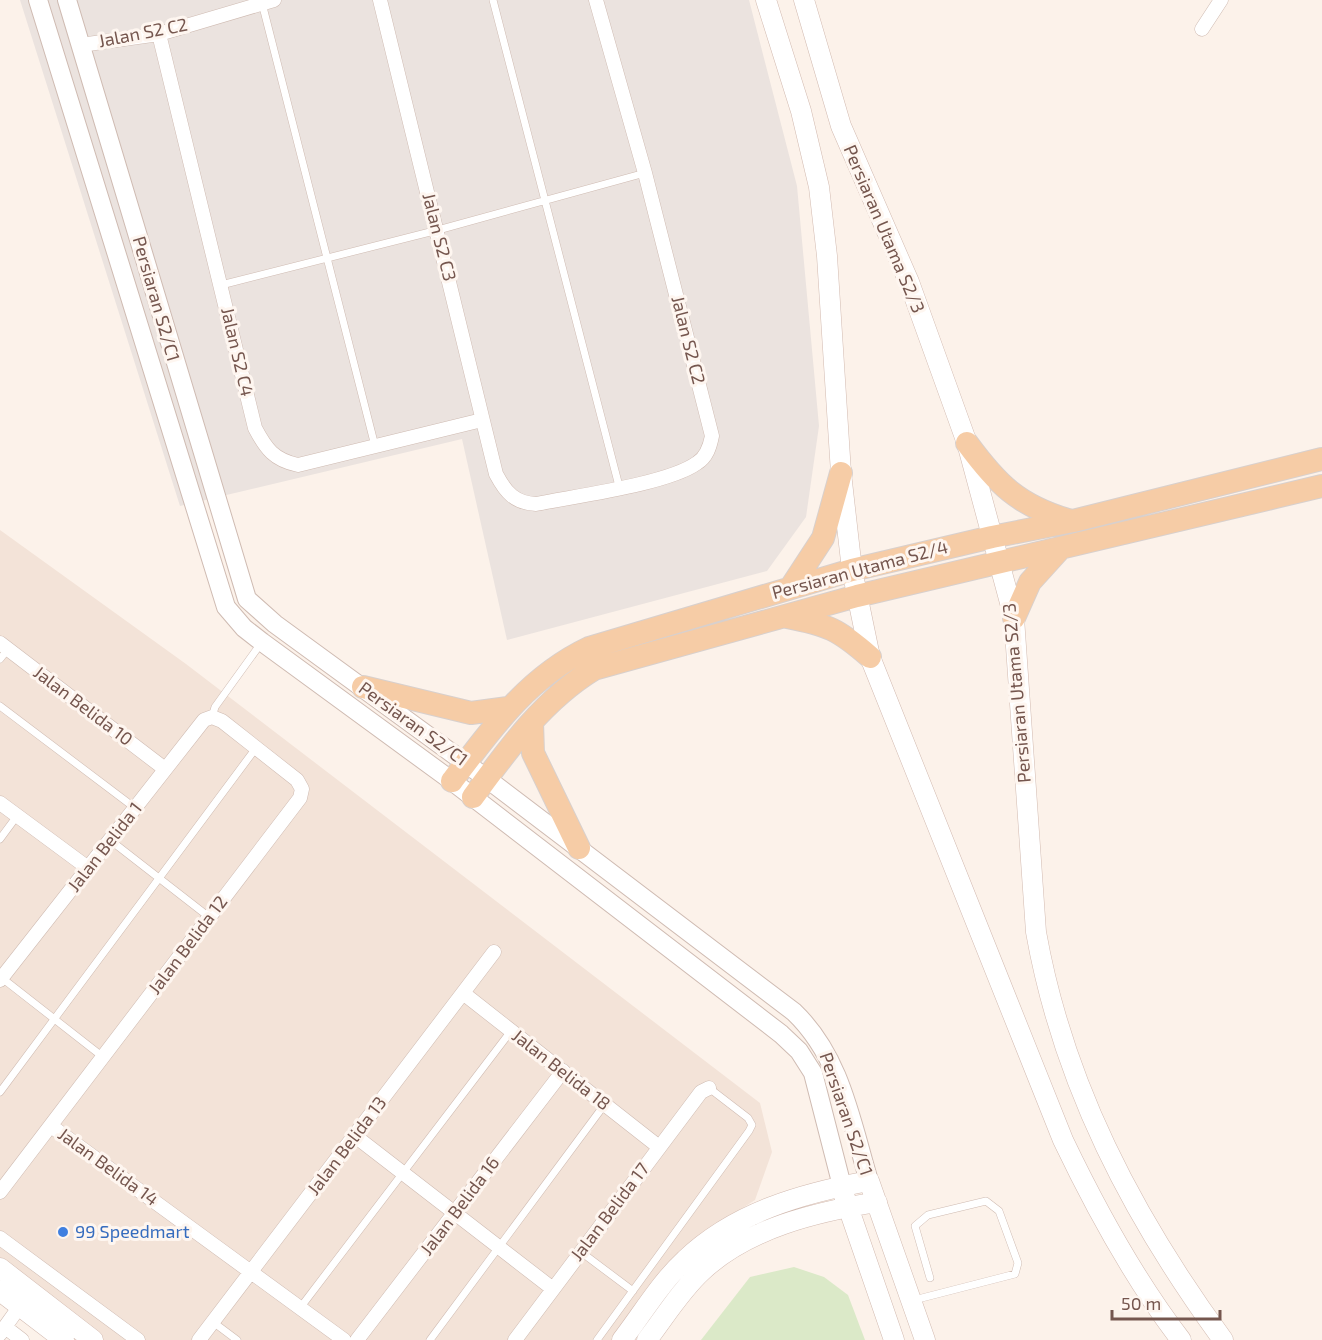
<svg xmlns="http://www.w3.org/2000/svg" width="1322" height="1340" font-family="'Exo 2',sans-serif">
	<rect width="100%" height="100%" fill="#fcf2ea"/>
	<path fill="#f3e3d8" d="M 0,530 L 186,664 L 760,1103 L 772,1152 L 755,1200 L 701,1235 L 619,1340 L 100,1340 L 0,1263 Z"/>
	<path fill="#ebe3df" d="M 20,0 L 749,0 L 797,186 L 819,426 L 806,517 L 767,571 L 507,640 L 462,439 L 180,506 Z"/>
	<path fill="#dbe9c8" d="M 794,1267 L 824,1277 L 848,1295 L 865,1340 L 701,1340 L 750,1277 Z"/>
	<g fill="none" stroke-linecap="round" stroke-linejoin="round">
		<defs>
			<path id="service" d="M 493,0 L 619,486
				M 262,3 L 375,446
				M 221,285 L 438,230 L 645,173
				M 0,659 L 8,649
				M 0,706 L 135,808
				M 212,717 L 215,707 L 262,642
				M 0,839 L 17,816
				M 110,840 L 209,917
				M 2,978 L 103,1057
				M 0,1092 L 256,748
				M 581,1252 L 633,1291
				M 914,1300 L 1015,1274 L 1018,1263 L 999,1211 L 986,1201 L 928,1215 L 915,1226 L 930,1278
				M 300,1308 L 511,1031
				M 213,1322 L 237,1340
				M 430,1340 L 605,1104
				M 597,1340 L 749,1131 L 752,1125 L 748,1118 L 709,1088"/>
			<path id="minor" d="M 380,0 L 496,474 C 506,493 515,503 536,504 C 575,496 668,484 697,463 C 707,457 710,446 712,436 L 645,173 L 596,0
				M 1202,29 L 1221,0
				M 159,34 L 255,428 C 266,449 274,460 298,465 L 482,420
				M 81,45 L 159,34 L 274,0
				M 0,643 L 165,769
				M 0,803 L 88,868
				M 0,980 L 204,720 L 212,717 L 222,721 L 297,780 L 302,789 L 300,798 L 0,1192
				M 463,993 L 659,1147
				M 51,1126 L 344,1340
				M 355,1136 L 553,1289
				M 0,1238 L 138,1340
				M 5,1327 L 22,1340
				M 0,1334 L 25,1299
				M 199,1340 L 494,952
				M 357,1340 L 563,1071
				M 515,1340 L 701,1092 L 709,1088"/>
			<path id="tertiary" d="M 38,0 L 226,607 L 244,628 L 262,642 L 452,781 L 781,1034 L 799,1051 L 813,1073 L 842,1186
				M 67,0 L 247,599 L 275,624 L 486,778 L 794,1012 C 841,1057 851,1121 869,1181"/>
			<path id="secondary" d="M 766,0 L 801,111 L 819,187 L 827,256 L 841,473 L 852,570 L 870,657 L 1063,1140 C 1096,1209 1134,1279 1181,1340
				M 804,0 L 841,126 L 909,282 L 967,443 L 1009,599 L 1014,618 L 1036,932 C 1063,1084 1133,1217 1223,1340
				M 844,1195 L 894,1340
				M 0,1268 L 93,1340
				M 0,1291 L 64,1340
				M 622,1340 C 642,1314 661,1282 685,1260 C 735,1212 803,1193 869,1181 L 925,1340
				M 647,1340 C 664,1318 681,1290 702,1271 C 748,1228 816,1212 877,1202"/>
			<path id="primary" d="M 967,443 C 997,484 1018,505 1068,520
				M 791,587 L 823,538 L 841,473
				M 787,617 C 828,625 838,629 870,657
				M 1014,618 L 1030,582 L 1059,550
				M 363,687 L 471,713 L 508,708
				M 532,722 L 533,753 L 579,848
				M 452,781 C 492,728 528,677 589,648 L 852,570 L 992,537 L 1073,521 L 1322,459
				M 473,797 C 508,749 543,700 594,669 L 857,596 L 1322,486"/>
		</defs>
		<use href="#service" stroke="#cfbbb2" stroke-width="8"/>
		<use href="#minor" stroke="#cfbbb2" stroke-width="15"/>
		<use href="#tertiary" stroke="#cfbbb2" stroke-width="20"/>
		<use href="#secondary" stroke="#d2bab0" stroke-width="21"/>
		<use href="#primary" stroke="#d8d0cd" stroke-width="24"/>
		<use href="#service" stroke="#fff" stroke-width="7"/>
		<use href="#minor" stroke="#fff" stroke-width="14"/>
		<use href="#tertiary" stroke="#fff" stroke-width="18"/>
		<use href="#secondary" stroke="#fff" stroke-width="20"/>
		<use href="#primary" stroke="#f6cca6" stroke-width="22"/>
	</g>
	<circle fill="#3f7fe0" stroke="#fef6f0" stroke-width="2" cx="63" cy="1232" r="6"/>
	<g text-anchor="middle" stroke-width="6" stroke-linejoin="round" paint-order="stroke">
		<g font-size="18" fill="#75564e" stroke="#fef6f0">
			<text transform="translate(143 33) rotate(-11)" y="6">Jalan S2 C2</text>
			<text transform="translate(884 229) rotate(67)" y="6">Persiaran Utama S2/3</text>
			<text transform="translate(439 237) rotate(76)" y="6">Jalan S2 C3</text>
			<text transform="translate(156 299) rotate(74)" y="6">Persiaran S2/C1</text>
			<text transform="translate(688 340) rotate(76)" y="6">Jalan S2 C2</text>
			<text transform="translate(237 352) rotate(77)" y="6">Jalan S2 C4</text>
			<text transform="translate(860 570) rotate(-15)" y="6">Persiaran Utama S2/4</text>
			<text transform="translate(1017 693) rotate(-95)" y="6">Persiaran Utama S2/3</text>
			<text transform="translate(83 706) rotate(37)" y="6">Jalan Belida 10</text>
			<text transform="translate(413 724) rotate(36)" y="6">Persiaran S2/C1</text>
			<text transform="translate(105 847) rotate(-52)" y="6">Jalan Belida 1</text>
			<text transform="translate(188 945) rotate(-53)" y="6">Jalan Belida 12</text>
			<text transform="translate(561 1070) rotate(38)" y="6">Jalan Belida 18</text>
			<text transform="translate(846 1114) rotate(71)" y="6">Persiaran S2/C1</text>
			<text transform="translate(347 1146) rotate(-53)" y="6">Jalan Belida 13</text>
			<text transform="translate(108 1167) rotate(36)" y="6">Jalan Belida 14</text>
			<text transform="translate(460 1206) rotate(-53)" y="6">Jalan Belida 16</text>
			<text transform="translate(610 1212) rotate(-53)" y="6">Jalan Belida 17</text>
		</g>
		<g font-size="18" fill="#366cbe" stroke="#fef6f0" text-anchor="start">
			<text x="75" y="1238">99 Speedmart</text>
		</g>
	</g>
	<path d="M1112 1310v9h108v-9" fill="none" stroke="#75564e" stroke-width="3"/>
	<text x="1121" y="1310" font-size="18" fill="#75564e" stroke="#fef6f0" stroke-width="4.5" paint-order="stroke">50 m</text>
</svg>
